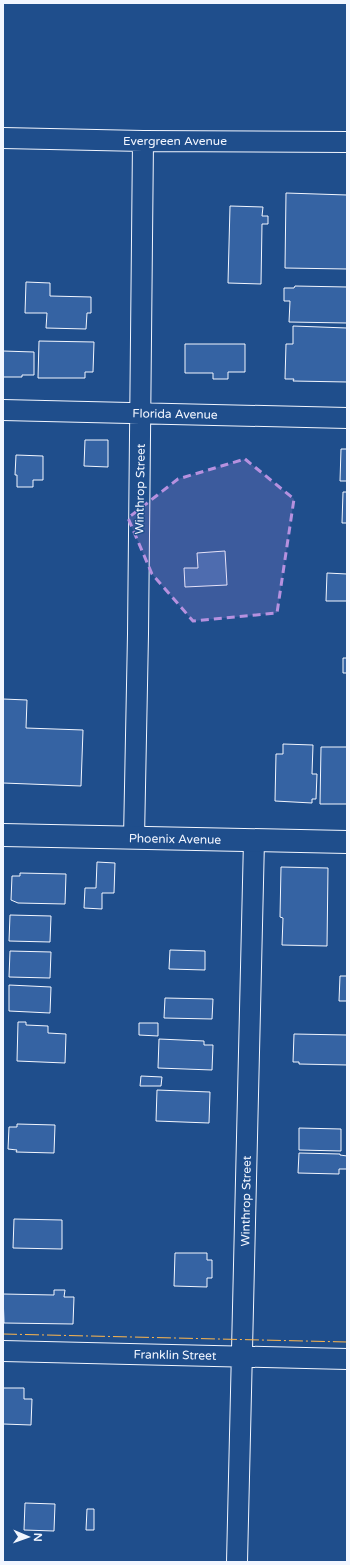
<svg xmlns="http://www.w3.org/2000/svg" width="350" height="1565" font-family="'Varela Round',sans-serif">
	<rect width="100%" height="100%" fill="#1f4e8c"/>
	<path fill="#3563a3" stroke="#f2f6ff" d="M 286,193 L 347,195 L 347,269 L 285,268 Z
		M 230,206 L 263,207 L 262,216 L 268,216 L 268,224 L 262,224 L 261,284 L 228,283 Z
		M 26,282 L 50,283 L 50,296 L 91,297 L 91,313 L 87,313 L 86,329 L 46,328 L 47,313 L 25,313 Z
		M 295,286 L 347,287 L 347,323 L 289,322 L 290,301 L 284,301 L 284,288 L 294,288 Z
		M 293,326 L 347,328 L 347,382 L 293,381 L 294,379 L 285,379 L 286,344 L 293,344 Z
		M 39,341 L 94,342 L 93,372 L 85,372 L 85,378 L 38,378 Z
		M 185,344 L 245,344 L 245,372 L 228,372 L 228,379 L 213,379 L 213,373 L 185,373 Z
		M 3,351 L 34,352 L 34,375 L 22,375 L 22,377 L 3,377 Z
		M 85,440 L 108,440 L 108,467 L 84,466 Z
		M 341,449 L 347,449 L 347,481 L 340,481 Z
		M 16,455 L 43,456 L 43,480 L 33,480 L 33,487 L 17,487 L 17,475 L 15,475 Z
		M 343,492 L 347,492 L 347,523 L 342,523 Z
		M 225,551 L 227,585 L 185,587 L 184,568 L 198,568 L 197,553 Z
		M 327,573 L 347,574 L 347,601 L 326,601 Z
		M 343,658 L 347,658 L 347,673 L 343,673 Z
		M 3,699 L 27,700 L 26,728 L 83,730 L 81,786 L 3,783 Z
		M 283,744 L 313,745 L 312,774 L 317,774 L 316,799 L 312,799 L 312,803 L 275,801 L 276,754 L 283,754 Z
		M 321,747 L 347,747 L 347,804 L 320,804 Z
		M 97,862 L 115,863 L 114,893 L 102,893 L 102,909 L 84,908 L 85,888 L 96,888 Z
		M 281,867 L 328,868 L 327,946 L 282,945 L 283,918 L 280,917 Z
		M 20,873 L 66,874 L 65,904 L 18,903 L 11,900 L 12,876 L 20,876 Z
		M 10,915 L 51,916 L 50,942 L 9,941 Z
		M 170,950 L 205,951 L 205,970 L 169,969 Z
		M 10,951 L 51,952 L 50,978 L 9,977 Z
		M 340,976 L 347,976 L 347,1001 L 339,1001 Z
		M 9,985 L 51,987 L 50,1013 L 9,1011 Z
		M 165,998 L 213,999 L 212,1019 L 164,1018 Z
		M 18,1022 L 26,1022 L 26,1025 L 48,1026 L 48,1033 L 66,1034 L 65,1063 L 17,1061 Z
		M 139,1023 L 158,1023 L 158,1036 L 139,1035 Z
		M 294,1034 L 347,1035 L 347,1065 L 299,1064 L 299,1062 L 293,1062 Z
		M 159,1039 L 204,1041 L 204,1045 L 213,1045 L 212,1070 L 158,1068 Z
		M 141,1076 L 162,1077 L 161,1086 L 140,1086 Z
		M 157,1090 L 210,1092 L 209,1123 L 156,1121 Z
		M 17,1124 L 55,1125 L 54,1153 L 16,1152 L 17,1150 L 8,1149 L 9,1127 L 17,1127 Z
		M 299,1128 L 341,1129 L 341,1151 L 299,1150 Z
		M 299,1153 L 340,1154 L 340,1155 L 347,1156 L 347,1169 L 339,1169 L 339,1174 L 298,1173 Z
		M 14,1219 L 62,1220 L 62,1249 L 13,1248 Z
		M 175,1253 L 207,1253 L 207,1260 L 212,1260 L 212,1278 L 207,1278 L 207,1287 L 174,1286 Z
		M 54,1290 L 65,1290 L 64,1297 L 74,1297 L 73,1324 L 4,1323 L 3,1294 L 54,1295 Z
		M 3,1388 L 24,1388 L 24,1399 L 32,1399 L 31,1425 L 3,1424 Z
		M 25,1503 L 55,1504 L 54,1531 L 24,1530 Z
		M 87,1509 L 94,1509 L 94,1530 L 86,1530 Z"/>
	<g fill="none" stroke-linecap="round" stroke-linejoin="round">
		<defs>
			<path id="minor" d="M 3,138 L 143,141 L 347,142
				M 3,410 L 347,418
				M 134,838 L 138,634 L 143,141
				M 3,1351 L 347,1359
				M 237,1562 L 254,840"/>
			<path id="tertiary" d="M 3,835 L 347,842"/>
		</defs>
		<use href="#minor" stroke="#f2f6ff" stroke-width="22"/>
		<use href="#tertiary" stroke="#f2f6ff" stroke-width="24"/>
		<use href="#minor" stroke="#1f4e8c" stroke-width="20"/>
		<use href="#tertiary" stroke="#1f4e8c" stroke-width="22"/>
		<path stroke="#ffb74d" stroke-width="1" stroke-dasharray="14 3 2 3" stroke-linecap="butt" d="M 3,1334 L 347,1342"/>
	</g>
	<path fill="#b691df" fill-opacity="0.2" stroke="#b691df" stroke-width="3" stroke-dasharray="8 5" stroke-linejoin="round" d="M 245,459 L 294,499 L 277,613 L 193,621 L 152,574 L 128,518 L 178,479 Z"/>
	<g text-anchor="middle" stroke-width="3" stroke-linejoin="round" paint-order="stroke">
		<g font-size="12" fill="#f2f6ff" stroke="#1f4e8c">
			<text x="175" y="145">Evergreen Avenue</text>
			<text transform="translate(175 414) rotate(1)" y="4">Florida Avenue</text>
			<text transform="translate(140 489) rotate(-89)" y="4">Winthrop Street</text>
			<text transform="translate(175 839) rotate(1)" y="4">Phoenix Avenue</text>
			<text transform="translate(246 1201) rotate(-89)" y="4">Winthrop Street</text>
			<text transform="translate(175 1355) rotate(1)" y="4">Franklin Street</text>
		</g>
	</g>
	<rect width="350" height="1565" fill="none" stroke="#f2f6ff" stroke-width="8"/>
	<g transform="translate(28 1537) rotate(92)" stroke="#1f4e8c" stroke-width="3" paint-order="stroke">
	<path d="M0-3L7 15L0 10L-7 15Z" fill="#f2f6ff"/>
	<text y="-6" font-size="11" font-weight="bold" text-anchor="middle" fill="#f2f6ff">N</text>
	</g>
</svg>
